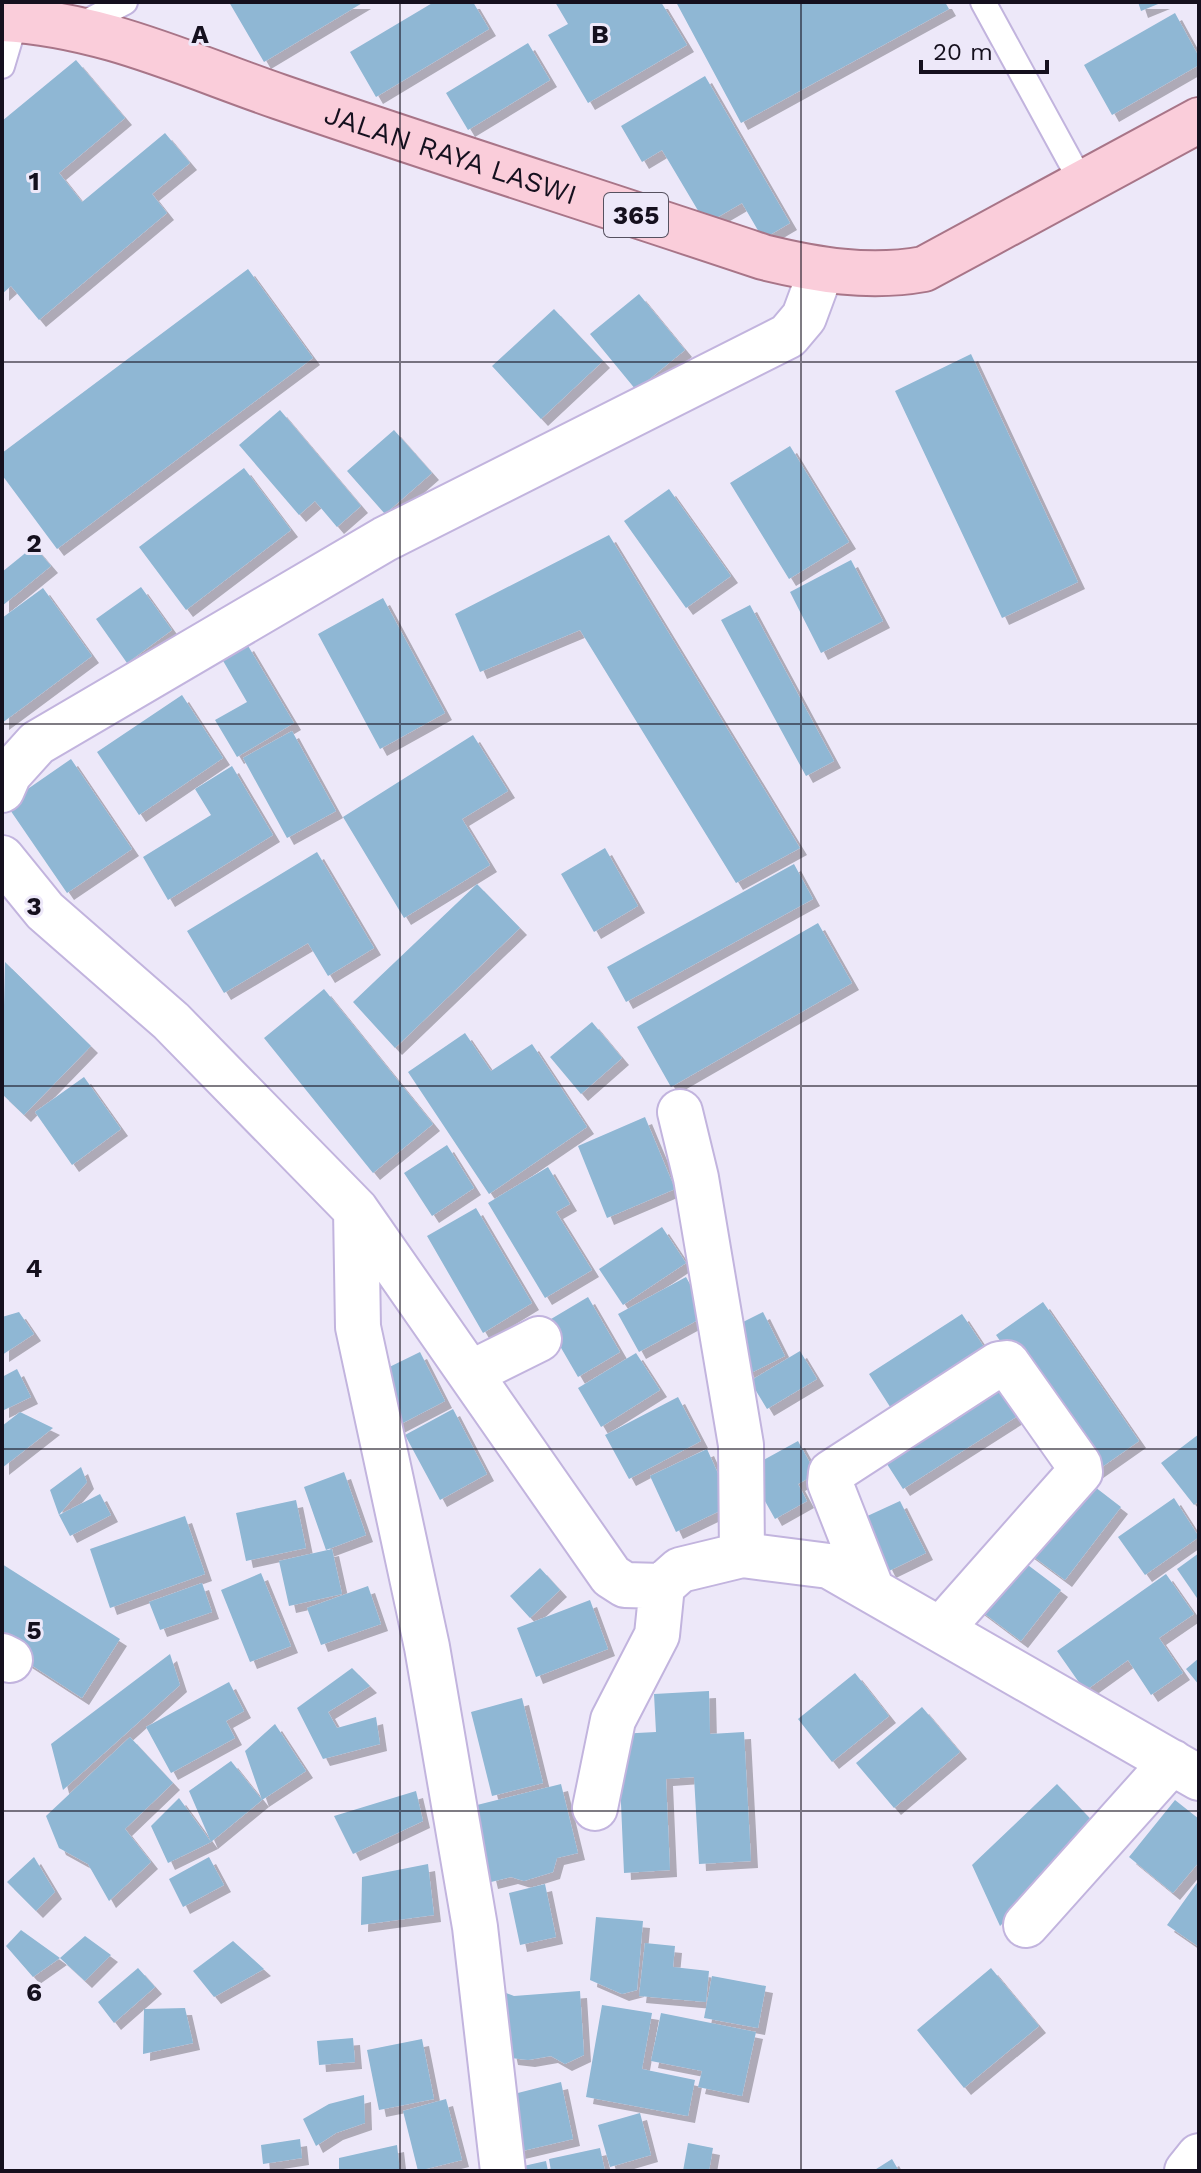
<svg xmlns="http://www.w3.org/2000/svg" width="1201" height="2173" font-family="'Work Sans',sans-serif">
	<defs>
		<filter id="shadow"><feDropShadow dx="7" dy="7" stdDeviation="0" flood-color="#0004"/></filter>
	</defs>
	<rect width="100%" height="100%" fill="#ede8f9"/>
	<path fill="#8fb7d4" filter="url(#shadow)" d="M 229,2 L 364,2 L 264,62 Z
		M 434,2 L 473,2 L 489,29 L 376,97 L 350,52 Z
		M 555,2 L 661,2 L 687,45 L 588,103 L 548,35 L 568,24 Z
		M 676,2 L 945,2 L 949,9 L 741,123 Z
		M 1138,2 L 1163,2 L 1141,11 Z
		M 1175,13 L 1199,57 L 1199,65 L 1112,115 L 1084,65 Z
		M 528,43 L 550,80 L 468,130 L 446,93 Z
		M 76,60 L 125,118 L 59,173 L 82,202 L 165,133 L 190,163 L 152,194 L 167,213 L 39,320 L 11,286 L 2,294 L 2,121 Z
		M 705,76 L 790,223 L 763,239 L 742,203 L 706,224 L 662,150 L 642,162 L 621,126 Z
		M 248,269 L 313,358 L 57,549 L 2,475 L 2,453 Z
		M 639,294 L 685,350 L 636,390 L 590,334 Z
		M 554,309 L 603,361 L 541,419 L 492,366 Z
		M 971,354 L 1078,582 L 1002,618 L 895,391 Z
		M 280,410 L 361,506 L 337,527 L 315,501 L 299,515 L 239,445 Z
		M 394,430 L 432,473 L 385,514 L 347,471 Z
		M 790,446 L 849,542 L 789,579 L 730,483 Z
		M 244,468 L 291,530 L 186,610 L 139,547 Z
		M 669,489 L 731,576 L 686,608 L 624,521 Z
		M 609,535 L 800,848 L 736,883 L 580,630 L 480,672 L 455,614 Z
		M 34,546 L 51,566 L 2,606 L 2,572 Z
		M 851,560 L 883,621 L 821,653 L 790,592 Z
		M 141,587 L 172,630 L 127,663 L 96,619 Z
		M 43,588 L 92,656 L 2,723 L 2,618 Z
		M 383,598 L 445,713 L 380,749 L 318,634 Z
		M 750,605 L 834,761 L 806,776 L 721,620 Z
		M 247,644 L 294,723 L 237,757 L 215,720 L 247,702 L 222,659 Z
		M 182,695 L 223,758 L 139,815 L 97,752 Z
		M 292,731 L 336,811 L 287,838 L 243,758 Z
		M 473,735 L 508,791 L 462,819 L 490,865 L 404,918 L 343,817 Z
		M 71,759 L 132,849 L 67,893 L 6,804 Z
		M 232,766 L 273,835 L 168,900 L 143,857 L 211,815 L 195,789 Z
		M 605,848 L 638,906 L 594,932 L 561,874 Z
		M 317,852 L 374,948 L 328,976 L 308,943 L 224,993 L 187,931 Z
		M 794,864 L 813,899 L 626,1002 L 607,967 Z
		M 477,884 L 520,928 L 395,1048 L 353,1002 Z
		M 818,923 L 852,983 L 671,1087 L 637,1027 Z
		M 5,962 L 91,1046 L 24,1115 L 2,1094 Z
		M 324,989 L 433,1124 L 373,1173 L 264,1038 Z
		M 592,1022 L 622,1058 L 581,1094 L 550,1057 Z
		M 465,1033 L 491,1071 L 532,1044 L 587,1127 L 489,1194 L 408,1072 Z
		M 84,1077 L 121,1129 L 72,1165 L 35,1112 Z
		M 645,1117 L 675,1189 L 607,1218 L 578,1146 Z
		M 447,1145 L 474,1188 L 432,1216 L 404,1173 Z
		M 548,1167 L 570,1204 L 556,1212 L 592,1270 L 545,1298 L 488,1203 Z
		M 476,1208 L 532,1303 L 483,1333 L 427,1236 Z
		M 662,1227 L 686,1263 L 623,1305 L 599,1269 Z
		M 686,1277 L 707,1315 L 639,1352 L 618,1314 Z
		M 588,1297 L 620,1352 L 578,1377 L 546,1322 Z
		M 1043,1302 L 1139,1441 L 1092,1474 L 996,1335 Z
		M 19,1312 L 34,1334 L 2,1355 L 2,1317 Z
		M 763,1312 L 785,1356 L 749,1374 L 727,1330 Z
		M 962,1314 L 988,1353 L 894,1413 L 869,1374 Z
		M 800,1351 L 817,1379 L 767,1409 L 750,1381 Z
		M 420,1352 L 445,1401 L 397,1426 L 371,1376 Z
		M 636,1353 L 660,1390 L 601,1427 L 578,1388 Z
		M 17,1369 L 31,1397 L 2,1411 L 2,1377 Z
		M 1002,1370 L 1027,1410 L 903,1489 L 878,1450 Z
		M 678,1397 L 701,1441 L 629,1479 L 605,1435 Z
		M 453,1409 L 487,1474 L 440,1500 L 405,1435 Z
		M 20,1412 L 53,1428 L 2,1468 L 2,1426 Z
		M 1199,1434 L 1199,1501 L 1194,1505 L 1161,1463 Z
		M 798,1441 L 816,1474 L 798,1484 L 807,1501 L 775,1519 L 747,1469 Z
		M 707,1449 L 732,1505 L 676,1532 L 650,1476 Z
		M 81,1467 L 87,1482 L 59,1515 L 50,1490 Z
		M 344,1472 L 366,1535 L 326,1550 L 304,1487 Z
		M 1082,1477 L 1121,1507 L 1065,1580 L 1026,1551 Z
		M 100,1494 L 111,1515 L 70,1536 L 59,1515 Z
		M 1174,1498 L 1199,1537 L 1145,1575 L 1118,1537 Z
		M 296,1500 L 306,1548 L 246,1561 L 236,1513 Z
		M 900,1501 L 926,1553 L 889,1571 L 863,1518 Z
		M 185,1516 L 205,1574 L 110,1608 L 90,1549 Z
		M 332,1549 L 342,1594 L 289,1606 L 279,1561 Z
		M 1199,1553 L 1199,1601 L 1177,1569 Z
		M 1016,1556 L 1061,1590 L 1021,1641 L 977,1608 Z
		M 2,1564 L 120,1639 L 82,1698 L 2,1646 Z
		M 540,1568 L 560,1590 L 530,1618 L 510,1596 Z
		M 261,1573 L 291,1646 L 250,1662 L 221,1590 Z
		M 1166,1574 L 1194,1614 L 1159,1638 L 1183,1673 L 1151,1695 L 1128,1660 L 1085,1691 L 1057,1651 Z
		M 202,1583 L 212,1612 L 160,1630 L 149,1602 Z
		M 368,1586 L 381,1624 L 321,1645 L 307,1608 Z
		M 590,1600 L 608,1649 L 536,1677 L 517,1628 Z
		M 170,1654 L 180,1685 L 63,1790 L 51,1744 Z
		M 1199,1658 L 1199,1685 L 1186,1669 Z
		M 352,1668 L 370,1686 L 328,1712 L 337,1728 L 376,1717 L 380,1744 L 323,1759 L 297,1708 Z
		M 855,1673 L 889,1716 L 832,1762 L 798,1719 Z
		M 229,1682 L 244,1711 L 226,1721 L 235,1738 L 171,1773 L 146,1727 Z
		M 709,1691 L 710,1734 L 744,1732 L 751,1861 L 699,1864 L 694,1777 L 666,1779 L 670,1870 L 624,1873 L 618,1734 L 656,1732 L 654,1694 Z
		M 522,1698 L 543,1783 L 492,1796 L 471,1712 Z
		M 922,1707 L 960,1752 L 894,1808 L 856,1763 Z
		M 275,1724 L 306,1771 L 262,1800 L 245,1751 Z
		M 130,1737 L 173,1783 L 125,1829 L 151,1862 L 109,1901 L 88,1864 L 59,1848 L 46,1816 Z
		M 231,1761 L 262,1800 L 211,1842 L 189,1791 Z
		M 561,1784 L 578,1853 L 557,1858 L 553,1872 L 524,1881 L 511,1877 L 491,1882 L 473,1806 Z
		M 1057,1784 L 1100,1829 L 1000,1926 L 972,1865 Z
		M 416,1791 L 423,1821 L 353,1854 L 334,1816 Z
		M 179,1798 L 211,1842 L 168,1863 L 151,1826 Z
		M 1175,1800 L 1199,1819 L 1199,1862 L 1173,1893 L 1129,1857 Z
		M 34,1857 L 55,1892 L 36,1911 L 7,1882 Z
		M 209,1857 L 224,1885 L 183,1907 L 169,1879 Z
		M 428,1864 L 434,1915 L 361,1925 L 362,1877 Z
		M 1199,1880 L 1199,1947 L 1167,1925 Z
		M 545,1884 L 556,1937 L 520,1945 L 509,1893 Z
		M 596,1917 L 643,1921 L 637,1990 L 622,1994 L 590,1980 Z
		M 21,1930 L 60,1958 L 85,1936 L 111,1955 L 85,1981 L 60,1958 L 33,1977 L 6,1946 Z
		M 233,1941 L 264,1969 L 214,1997 L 193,1971 Z
		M 645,1943 L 675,1946 L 673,1967 L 709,1971 L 706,2002 L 639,1996 Z
		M 138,1968 L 155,1987 L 114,2023 L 98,2002 Z
		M 991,1968 L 1039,2026 L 964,2088 L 917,2030 Z
		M 712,1976 L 766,1986 L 758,2028 L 704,2018 Z
		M 496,1989 L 514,1996 L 580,1991 L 584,2055 L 565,2064 L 551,2056 L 528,2060 L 511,2058 Z
		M 602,2005 L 652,2013 L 642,2069 L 695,2080 L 688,2116 L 586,2097 Z
		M 185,2008 L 193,2043 L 143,2054 L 144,2009 Z
		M 661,2013 L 756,2032 L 742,2096 L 698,2087 L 702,2071 L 651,2061 Z
		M 353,2038 L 355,2062 L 319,2065 L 317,2041 Z
		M 422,2039 L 434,2099 L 379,2110 L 367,2050 Z
		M 561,2082 L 573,2139 L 518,2152 L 506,2096 Z
		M 364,2095 L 365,2123 L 336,2133 L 316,2146 L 303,2119 L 329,2104 Z
		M 446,2099 L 462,2160 L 418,2171 L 403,2111 Z
		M 640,2113 L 651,2155 L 610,2167 L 598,2125 Z
		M 300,2139 L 302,2158 L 263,2164 L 261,2145 Z
		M 688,2143 L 713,2148 L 709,2171 L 683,2171 Z
		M 397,2145 L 400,2171 L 339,2171 L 339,2158 Z
		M 600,2148 L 605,2171 L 551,2171 L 549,2159 Z
		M 892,2159 L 899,2171 L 873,2171 Z
		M 546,2161 L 548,2171 L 520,2171 L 519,2167 Z"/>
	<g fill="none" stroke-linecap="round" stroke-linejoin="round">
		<defs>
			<path id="lane" d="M 983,2 L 1082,183
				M 77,27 L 125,2
				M 2,66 L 16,19"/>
			<path id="street" d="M 2,790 L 9,774 L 37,743 L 385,539 L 788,336 L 804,317 L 821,271
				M 2,858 L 45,911 L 171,1021 L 356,1210 L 611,1576 L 625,1585 L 662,1586 L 680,1570 L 742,1555 L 829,1566 L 1199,1778
				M 680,1112 L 696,1178 L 741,1445 L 742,1555
				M 356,1210 L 358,1327 L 427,1647 L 475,1927 L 503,2171
				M 471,1373 L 539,1339
				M 872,1590 L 830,1483 L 831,1473 L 999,1364 L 1007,1363 L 1079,1465 L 1080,1472 L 941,1629
				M 2,1656 L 10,1660
				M 595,1808 L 613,1720 L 657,1635 L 662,1586
				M 1026,1925 L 1172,1762
				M 1187,2171 L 1199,2156"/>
			<g id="primary">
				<path id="s1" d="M 2,19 C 102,24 187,65 280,97 C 440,152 602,203 763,257 C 816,270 869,279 924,269 L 1199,120"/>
			</g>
		</defs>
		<use href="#lane" stroke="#c2b4de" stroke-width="28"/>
		<use href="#street" stroke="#c2b4de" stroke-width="48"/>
		<use href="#primary" stroke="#a87588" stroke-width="48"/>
		<use href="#lane" stroke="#fff" stroke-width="24"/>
		<use href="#street" stroke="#fff" stroke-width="44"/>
		<use href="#primary" stroke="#facdda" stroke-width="44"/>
	</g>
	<path fill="none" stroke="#15101e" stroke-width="2" stroke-opacity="0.55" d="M 400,2 L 400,2171M 801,2 L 801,2171M 2,362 L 1199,362M 2,724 L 1199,724M 2,1086 L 1199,1086M 2,1449 L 1199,1449M 2,1811 L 1199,1811"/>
	<g text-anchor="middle" stroke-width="6" stroke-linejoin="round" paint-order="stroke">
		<rect fill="#ede8f9" stroke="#565160" stroke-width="2" x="604" y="193" width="64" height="44" rx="6"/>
		<g font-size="26" font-weight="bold" fill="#15101e">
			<text x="636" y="224">365</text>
		</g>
		<g font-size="28" fill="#15101e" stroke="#ede8f9">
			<text dy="10" stroke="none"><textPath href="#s1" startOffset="470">JALAN RAYA LASWI</textPath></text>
		</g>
	</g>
	<g font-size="26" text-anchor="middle" font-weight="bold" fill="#15101e" stroke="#ede8f9" stroke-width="6" stroke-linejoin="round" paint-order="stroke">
		<text x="200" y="43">A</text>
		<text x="600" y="43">B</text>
		<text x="34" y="190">1</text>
		<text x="34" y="552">2</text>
		<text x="34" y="915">3</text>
		<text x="34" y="1277">4</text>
		<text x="34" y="1639">5</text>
		<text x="34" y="2001">6</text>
	</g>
	<rect width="1201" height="2173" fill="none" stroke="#15101e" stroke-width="8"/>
	<path d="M921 60v12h126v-12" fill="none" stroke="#15101e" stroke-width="4"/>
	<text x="933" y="60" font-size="24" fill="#15101e" stroke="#ede8f9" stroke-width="6" paint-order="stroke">20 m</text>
</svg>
